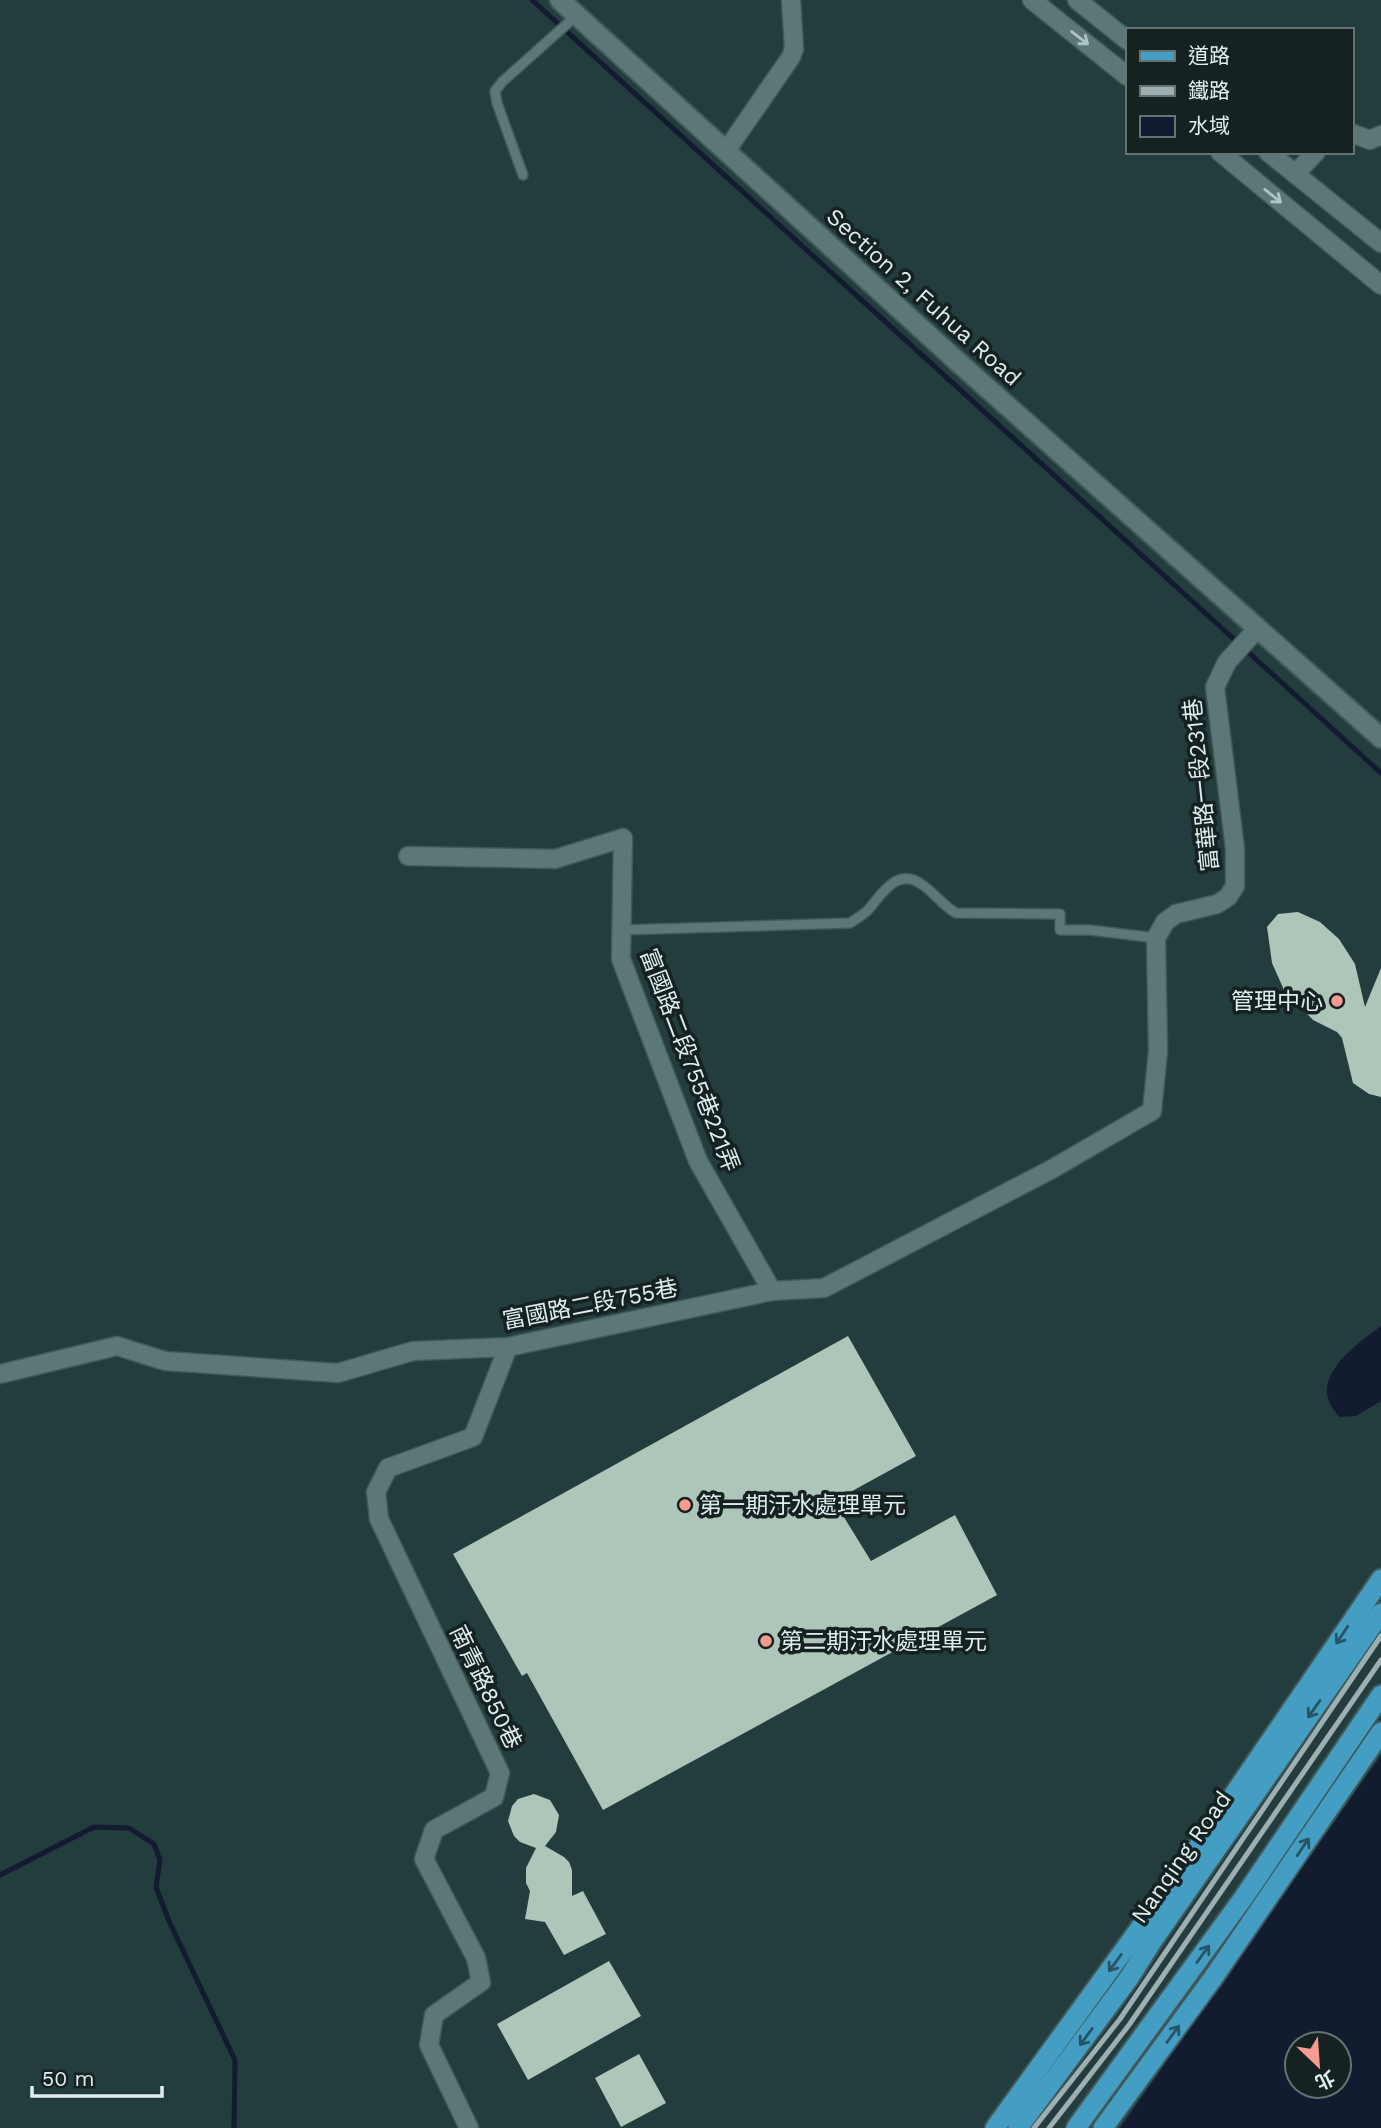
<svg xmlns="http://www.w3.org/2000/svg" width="1381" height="2128" font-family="'Work Sans','Noto Sans TC',sans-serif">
	<rect width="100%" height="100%" fill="#233c3d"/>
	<path fill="#131b30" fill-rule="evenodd" d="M 1381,1326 L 1381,1401 L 1356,1416 L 1339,1417 C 1334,1410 1328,1402 1327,1393 C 1325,1366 1362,1340 1381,1326 Z
		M 1381,1755 L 1381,2128 L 1120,2128 ZM 1297,2044 L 1339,2044 L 1339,2086 L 1297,2086 Z"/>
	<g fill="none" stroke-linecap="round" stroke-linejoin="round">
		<path stroke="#131b30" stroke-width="5" d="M 532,0 L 1381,773
			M 0,1875 L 94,1827 L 129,1828 L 154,1844 L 160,1860 L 156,1887 L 169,1921 L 235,2060 L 234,2128"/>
	</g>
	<path fill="#aec6ba" d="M 1298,912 L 1320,922 L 1339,939 L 1355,964 L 1365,1007 L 1381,968 L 1381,1097 L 1369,1094 L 1353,1083 L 1342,1038 L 1337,1032 L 1313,1020 L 1284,990 L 1272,963 L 1267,927 L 1278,914 Z
		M 848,1336 L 916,1456 L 834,1501 L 871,1561 L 955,1515 L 997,1595 L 603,1810 L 527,1673 L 522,1676 L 453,1554 Z
		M 534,1794 L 550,1800 L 559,1815 L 556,1832 L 545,1846 L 564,1857 L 569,1862 L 572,1870 L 572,1896 L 583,1891 L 606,1934 L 564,1955 L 545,1922 L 525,1919 L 530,1891 L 526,1883 L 526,1868 L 536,1848 L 520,1842 L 514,1836 L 508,1821 L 512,1806 L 518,1799 Z
		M 609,1961 L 641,2016 L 528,2080 L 497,2024 Z
		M 639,2054 L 666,2103 L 621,2127 L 595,2078 Z"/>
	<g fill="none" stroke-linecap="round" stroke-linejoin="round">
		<defs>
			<path id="service" d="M 523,175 L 497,103 L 495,91 L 502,82 L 577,15
				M 621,930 L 850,923 C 856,919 863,915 868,910 C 882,894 897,867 921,884 C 934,892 941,904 956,913 L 1060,914 L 1060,930 L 1090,930 L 1156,938"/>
			<path id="minor" d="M 1032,0 L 1127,76
				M 1077,0 L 1127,40
				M 1351,133 L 1370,140 L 1381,135
				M 726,151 L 791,57 L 794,49 L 791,0
				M 1220,152 L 1381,285
				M 1268,152 L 1381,243
				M 1295,174 L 1316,152
				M 408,856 L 555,859 L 623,838 L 621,959 L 698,1161 L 772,1291
				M 0,1374 L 117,1346 L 165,1361 L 338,1373 L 413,1351 L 508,1347 L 772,1291 L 824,1288 L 1052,1169 L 1152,1111 L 1158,1051 L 1156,938 L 1165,922 L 1176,914 L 1217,904 L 1228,897 L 1235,886 L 1235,849 L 1215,687 L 1227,662 L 1257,629
				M 469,2128 L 429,2045 L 434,2015 L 481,1982 L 476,1958 L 424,1859 L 434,1830 L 494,1797 L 500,1773 L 379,1519 L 376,1492 L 388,1468 L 473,1437 L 508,1347"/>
			<path id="tertiary" d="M 560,0 L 958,362 L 1381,738"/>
			<path id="primary" d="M 995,2128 L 1185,1866 L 1381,1579
				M 1018,2128 L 1129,1978 L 1153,1940 L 1381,1613
				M 1076,2128 L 1244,1897 L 1381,1695
				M 1103,2128 L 1213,1978 L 1381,1732"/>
		</defs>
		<use href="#service" stroke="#415859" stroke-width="12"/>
		<use href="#minor" stroke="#415859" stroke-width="21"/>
		<use href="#tertiary" stroke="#415859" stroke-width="23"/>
		<use href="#primary" stroke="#415859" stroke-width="23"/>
		<use href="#service" stroke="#5c7778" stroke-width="9"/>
		<use href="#minor" stroke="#5c7778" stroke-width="18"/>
		<use href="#tertiary" stroke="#5c7778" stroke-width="19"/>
		<use href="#primary" stroke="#449dc3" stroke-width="19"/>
		<path stroke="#9dafb0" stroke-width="5" d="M 1034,2128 L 1120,2019 L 1381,1636
			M 1049,2128 L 1129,2025 L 1381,1660"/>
	</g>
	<defs><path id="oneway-shaft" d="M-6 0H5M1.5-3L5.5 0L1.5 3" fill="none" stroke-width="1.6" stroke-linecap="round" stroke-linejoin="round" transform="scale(1.75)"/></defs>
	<g stroke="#b1c4c5">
		<use href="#oneway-shaft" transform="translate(1080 38) rotate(38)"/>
		<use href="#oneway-shaft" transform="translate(1273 196) rotate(39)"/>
	</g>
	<g stroke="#285362">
		<use href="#oneway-shaft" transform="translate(1342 1635) rotate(124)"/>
		<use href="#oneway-shaft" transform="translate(1314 1709) rotate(125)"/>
		<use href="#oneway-shaft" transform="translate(1303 1847) rotate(-56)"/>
		<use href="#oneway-shaft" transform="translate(1203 1954) rotate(-54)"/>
		<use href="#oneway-shaft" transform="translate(1115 1963) rotate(126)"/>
		<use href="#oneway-shaft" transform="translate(1173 2034) rotate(-54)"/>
		<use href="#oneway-shaft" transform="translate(1086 2037) rotate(126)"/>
	</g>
	<g fill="#f59c90" stroke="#162121" stroke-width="2.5">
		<circle cx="1337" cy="1001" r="7"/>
		<circle cx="685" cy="1505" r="7"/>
		<circle cx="766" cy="1641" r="7"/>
	</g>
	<g text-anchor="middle" stroke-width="7" stroke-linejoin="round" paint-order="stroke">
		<g font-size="23" fill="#dfedee" stroke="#162121">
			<text transform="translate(924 297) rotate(42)" y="8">Section 2, Fuhua Road</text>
			<text transform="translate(1201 785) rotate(-96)" y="8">富華路一段231巷</text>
			<text transform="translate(690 1060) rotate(69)" y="8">富國路二段755巷221弄</text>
			<text transform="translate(590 1304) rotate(-11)" y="8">富國路二段755巷</text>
			<text transform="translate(486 1687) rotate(64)" y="8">南青路850巷</text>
			<text transform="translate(1181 1857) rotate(-55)" y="8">Nanqing Road</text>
		</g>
		<g font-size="23" fill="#dfedee" stroke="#162121" text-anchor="start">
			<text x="1323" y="1009" text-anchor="end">管理中心</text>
			<text x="699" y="1513">第一期汙水處理單元</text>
			<text x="780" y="1649">第二期汙水處理單元</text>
		</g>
	</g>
	<rect x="1126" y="28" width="228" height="126" fill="#162121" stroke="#667373" stroke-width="2"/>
	<rect x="1140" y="51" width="35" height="10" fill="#449dc3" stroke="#667373" stroke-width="2"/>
	<text x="1188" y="63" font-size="21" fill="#dfedee">道路</text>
	<rect x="1140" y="86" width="35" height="10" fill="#9dafb0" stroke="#667373" stroke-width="2"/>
	<text x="1188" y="98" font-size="21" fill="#dfedee">鐵路</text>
	<rect x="1140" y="116" width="35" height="21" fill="#131b30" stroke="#667373" stroke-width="2"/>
	<text x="1188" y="133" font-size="21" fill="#dfedee">水域</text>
	<g transform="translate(1318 2065) rotate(155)"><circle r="33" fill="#162121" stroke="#667373" stroke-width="2"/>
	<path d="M0-5L12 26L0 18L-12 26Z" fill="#f59c90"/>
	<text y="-10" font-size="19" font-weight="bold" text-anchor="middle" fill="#dfedee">北</text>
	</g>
	<path d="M32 2086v10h130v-10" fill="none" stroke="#dfedee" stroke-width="3.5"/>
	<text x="42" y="2086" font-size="21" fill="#dfedee" stroke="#162121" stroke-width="5" paint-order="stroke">50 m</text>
</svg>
